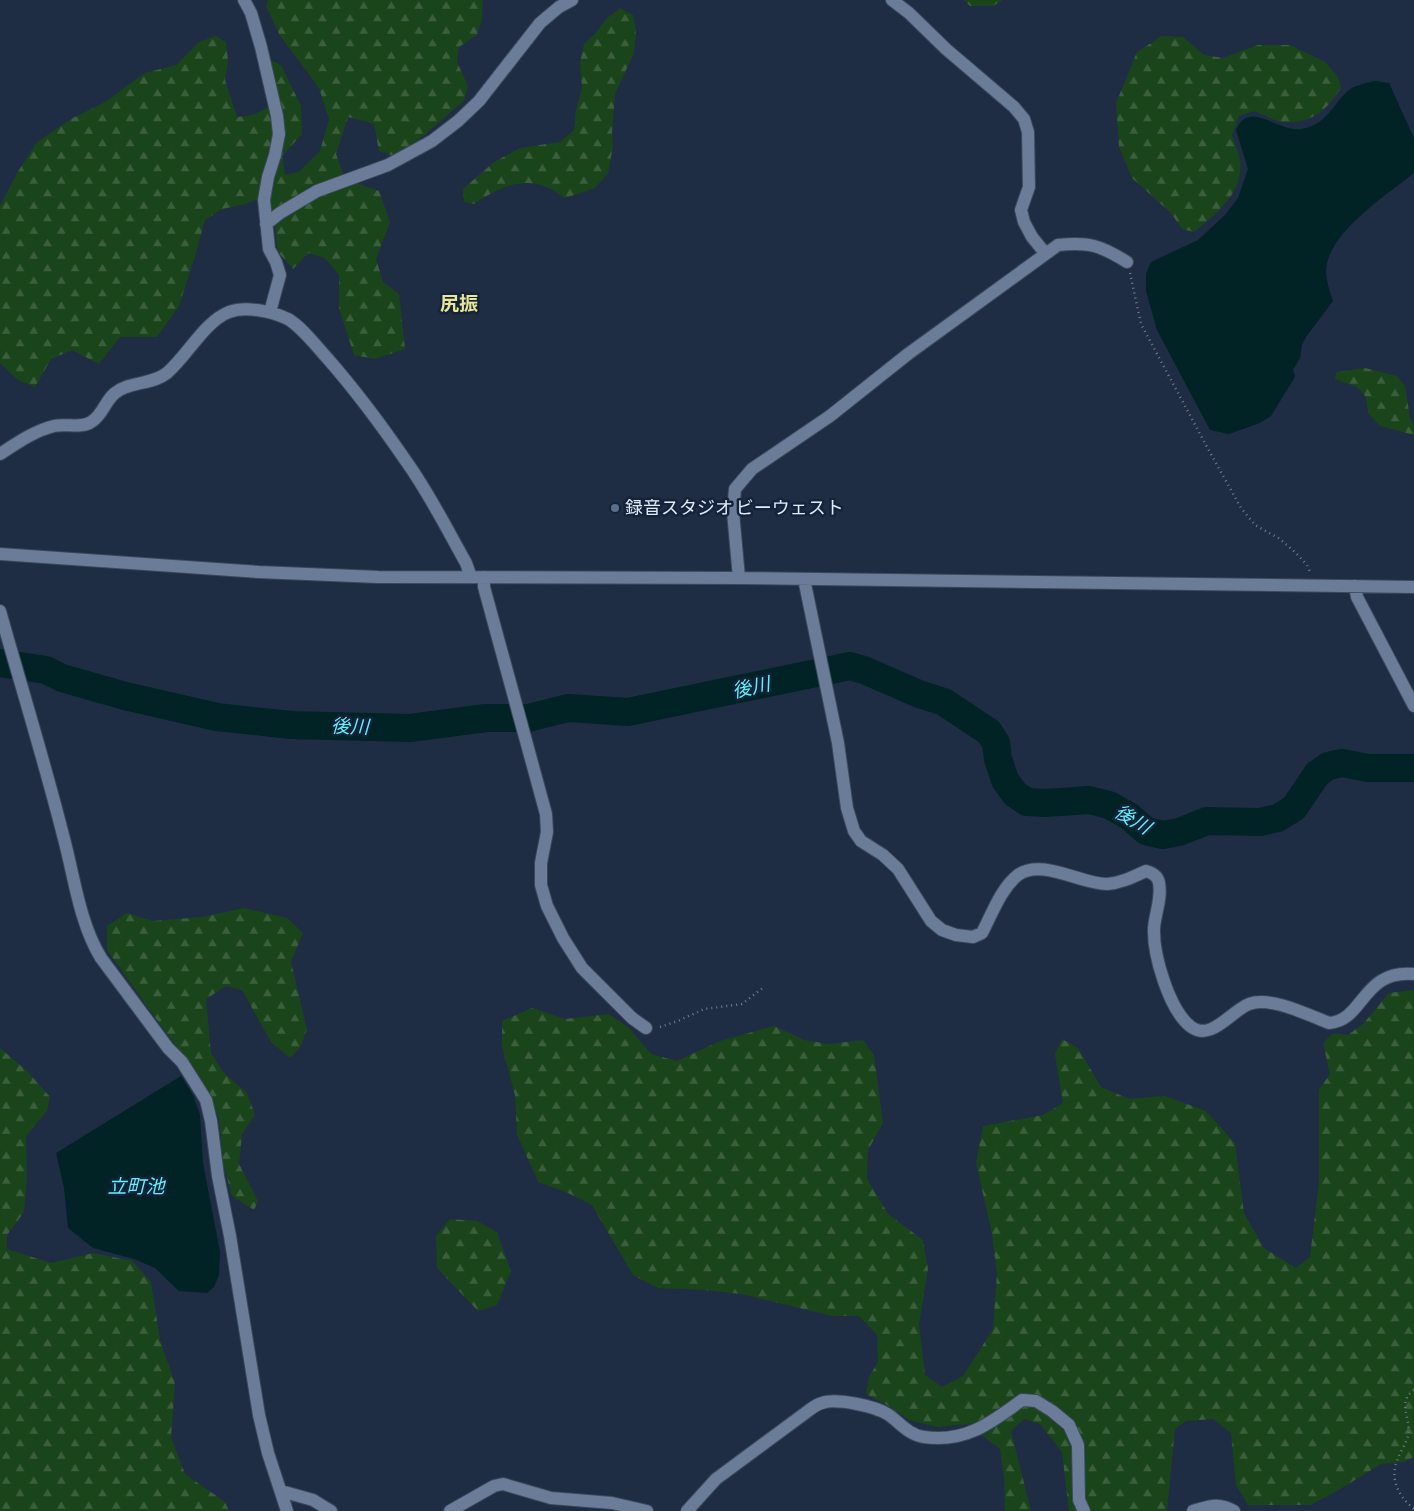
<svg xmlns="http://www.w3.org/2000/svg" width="1414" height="1511" font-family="'Sofia Sans Condensed','Noto Sans JP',sans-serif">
	<defs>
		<pattern id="forest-firs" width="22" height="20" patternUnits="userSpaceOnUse" patternTransform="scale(1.25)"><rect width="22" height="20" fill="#1a441a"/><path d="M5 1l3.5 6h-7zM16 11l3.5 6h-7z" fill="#3b5f3c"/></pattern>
	</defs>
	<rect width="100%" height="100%" fill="#1e2d44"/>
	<path fill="url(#forest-firs)" d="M 268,0 L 483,0 L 482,19 L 477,35 L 459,47 L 457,62 L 468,86 L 464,101 L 423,136 L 396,157 L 379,151 L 374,124 L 348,117 L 336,154 L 345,179 L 379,191 L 390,222 L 376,259 L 383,282 L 399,294 L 405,349 L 375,359 L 354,355 L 339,308 L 339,275 L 325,258 L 308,253 L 293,269 L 278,252 L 275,228 L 269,205 L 255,200 L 246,204 L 222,209 L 205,220 L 196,253 L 179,306 L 157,337 L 120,337 L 99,364 L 72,350 L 51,359 L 35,387 L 18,380 L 0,363 L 0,206 L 17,173 L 37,142 L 71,119 L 105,102 L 145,73 L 176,65 L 199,42 L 216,36 L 226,42 L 228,61 L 225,80 L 237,117 C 254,116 265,111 277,99 L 268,59 L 281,65 L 301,106 L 302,134 L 282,156 L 285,175 L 299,172 L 320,151 L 329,119 L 319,88 L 279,34 L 266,6 Z
		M 964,0 L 1003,0 L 993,6 L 970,6 Z
		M 620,8 L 633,15 L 636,31 L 634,53 L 615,94 L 612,131 L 613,146 L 608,173 L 595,188 L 565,198 C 559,194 551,188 544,186 C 519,177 495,190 474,204 L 464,202 L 463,189 L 494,162 L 520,148 L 560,142 L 574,130 L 576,110 L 582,88 L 580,63 L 584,44 L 595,34 L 606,19 Z
		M 1162,36 L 1183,37 L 1204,55 L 1223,58 L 1258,45 L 1290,45 L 1325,62 L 1338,77 L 1341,88 C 1328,109 1311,125 1283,122 C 1274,121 1263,114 1254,111 L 1239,116 L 1232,135 C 1234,143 1239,152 1240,161 C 1244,193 1216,214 1194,232 L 1182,229 L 1171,213 L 1132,178 L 1119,147 L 1116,103 L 1137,52 Z
		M 1365,368 L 1397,376 L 1405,386 L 1410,418 L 1414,425 L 1414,435 L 1380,426 L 1368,413 L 1366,397 L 1357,387 L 1335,379 L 1336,372 Z
		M 244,908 L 287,918 L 303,933 L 291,962 L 307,1029 L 301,1046 L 290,1058 L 271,1042 L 242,990 L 226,986 L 206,999 L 211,1053 L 223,1072 L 247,1093 L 255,1115 L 242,1134 L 239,1164 L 258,1201 L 254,1210 L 232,1196 L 223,1163 L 219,1119 L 213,1103 L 197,1072 L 164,1030 L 107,950 L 107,926 L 127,913 L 153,921 L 202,917 Z
		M 1414,990 L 1414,1457 L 1404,1462 L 1381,1464 L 1337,1491 L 1310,1505 L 1248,1505 L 1236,1485 L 1231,1433 L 1213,1419 L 1186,1421 L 1175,1429 L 1167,1511 L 1069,1511 L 1062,1452 L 1040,1424 L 1024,1419 L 1011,1431 L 1031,1511 L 1005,1511 L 1004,1479 L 1000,1449 L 967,1424 L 937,1427 L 909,1420 L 887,1405 L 866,1394 L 869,1377 L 878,1362 L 877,1335 L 859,1316 L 832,1316 L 741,1294 L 705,1290 L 658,1288 L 633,1275 L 592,1205 L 568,1193 L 538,1182 L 517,1134 L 515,1095 L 502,1047 L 502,1021 L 532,1008 L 565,1019 L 609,1014 L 628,1027 L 651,1054 L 677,1061 L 720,1041 L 774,1026 L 804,1040 L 829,1044 L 863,1040 L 874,1055 L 883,1123 L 868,1150 L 867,1179 L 888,1214 L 923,1240 L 928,1269 L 919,1324 L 925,1375 L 942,1387 L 963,1376 L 993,1329 L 997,1273 L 991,1229 L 976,1163 L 983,1126 L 1043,1115 L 1063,1103 L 1055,1054 L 1062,1039 L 1078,1048 L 1101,1087 L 1129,1099 L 1165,1096 L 1206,1111 L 1235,1143 L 1244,1213 L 1264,1248 L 1296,1268 L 1310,1257 L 1319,1182 L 1319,1090 L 1330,1074 L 1323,1043 L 1333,1033 L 1348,1035 L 1364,1023 L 1389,993 Z
		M 0,1048 L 27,1071 L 50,1097 L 47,1111 L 26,1136 L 27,1179 L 24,1212 L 7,1235 L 7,1249 L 51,1263 L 93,1253 L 132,1261 L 151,1282 L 160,1340 L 175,1383 L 171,1437 L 185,1474 L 225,1502 L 229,1511 L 0,1511 Z
		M 450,1219 L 477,1221 L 497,1232 L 511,1271 L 497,1305 L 478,1311 L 437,1268 L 436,1236 Z"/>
	<path fill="#012325" d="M 1374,81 L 1389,83 L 1414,138 L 1414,173 C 1387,195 1327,233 1326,271 C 1326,280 1330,292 1333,301 L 1306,337 L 1302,345 L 1300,358 L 1293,370 L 1295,377 L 1271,416 L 1260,423 L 1229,434 L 1210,430 L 1157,330 L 1146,291 L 1146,274 L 1151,262 L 1198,240 L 1226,214 L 1238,198 L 1248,169 L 1236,130 C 1250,99 1276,132 1301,129 C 1327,125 1332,105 1349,90 C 1355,85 1367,83 1374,81 Z
		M 181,1076 L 193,1095 L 200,1115 L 203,1163 L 220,1252 L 219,1275 L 214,1287 L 207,1293 L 179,1291 L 155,1268 L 134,1259 L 93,1248 L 68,1228 L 64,1188 L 56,1153 Z"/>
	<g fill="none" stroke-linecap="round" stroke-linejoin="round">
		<path stroke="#012325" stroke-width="28" d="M 0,663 L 46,670 L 62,678 L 125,696 L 217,717 L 291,725 L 410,728 L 486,718 L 528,718 L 568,708 L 628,712 L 850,666 L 864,670 L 919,694 L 944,702 L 989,732 L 996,743 L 998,759 L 1005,780 L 1015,794 L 1027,802 L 1046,803 L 1089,800 L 1109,805 L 1129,816 L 1146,831 L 1163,835 L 1179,832 L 1207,821 L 1260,822 L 1278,818 L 1294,808 L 1317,774 L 1328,766 L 1342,763 L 1368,768 L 1414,768"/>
		<defs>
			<path id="minor" d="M 244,0 L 251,13 L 261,47 L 277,116 L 279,134 L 275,155 L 268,177 L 264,200 L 269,249 L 276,262 L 280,275 L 270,312
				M 892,0 L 909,13 L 946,49 L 1014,107 L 1024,119 L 1028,132 L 1029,187 L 1021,210 L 1024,222 L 1032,237 L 1045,253
				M 266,224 L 280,213 L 317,191 L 388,165 L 432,141 L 458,121 L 479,101 L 540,23 L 559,7 L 572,0
				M 0,454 C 17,443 34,431 54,426 C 65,423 81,429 91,422 C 102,416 105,401 115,393 C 130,381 152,385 167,373 C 188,355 204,322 229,312 C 246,306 271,311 288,319 C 303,328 316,346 328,359 C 356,391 382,426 406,461 C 429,493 447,529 466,563 L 471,577
				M 0,554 L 259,572 L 378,577 L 739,578 L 1414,587
				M 484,577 L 484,587 L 546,814 L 547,832 L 541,863 L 541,885 L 547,906 L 563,938 L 582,968 L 632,1018 L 646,1028
				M 739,578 L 733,512 L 735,489 L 752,469 L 830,416 L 908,354 L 1058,245 C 1089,242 1100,245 1127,262
				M 804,579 L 838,743 L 847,808 L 854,831 L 861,841 L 883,855 L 898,869 L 931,921 L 942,930 L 956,935 L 973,937 L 982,933 C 992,914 1001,888 1018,875 C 1042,858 1080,884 1107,884 C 1121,883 1133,877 1146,871 C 1153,873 1158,876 1159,883 C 1162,898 1155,914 1154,928 C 1153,955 1169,1009 1190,1026 C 1210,1043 1231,1011 1249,1004 C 1271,996 1308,1015 1329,1023 C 1364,1021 1362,969 1414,974
				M 1355,586 L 1357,597 L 1414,706
				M 0,611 C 21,686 44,760 63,835 C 74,875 79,922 101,958 L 168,1048 L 182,1062 L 206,1100 L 211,1121 L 218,1176 L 230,1236 L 259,1415 L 268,1453 L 287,1511
				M 281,1491 L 313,1500 L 331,1511
				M 450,1511 L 494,1486 L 503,1484 L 551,1498 L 612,1503 L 647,1511
				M 687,1511 L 716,1479 L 808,1411 C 812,1408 817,1404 822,1403 C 836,1398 876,1406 889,1415 C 900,1423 909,1435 924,1437 C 965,1443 991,1423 1022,1400 L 1036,1401 L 1052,1411 L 1069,1425 L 1078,1445 L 1079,1500 L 1084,1511
				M 1193,1511 C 1210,1506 1218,1502 1234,1511"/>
		</defs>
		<use href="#minor" stroke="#3b485c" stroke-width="14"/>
		<path stroke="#707d90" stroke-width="2.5" stroke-dasharray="1 4" stroke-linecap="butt" d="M 1130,273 L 1141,324 L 1207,447 L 1241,508 L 1255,525 L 1280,539 L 1296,553 L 1307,565 L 1310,572
			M 660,1027 L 678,1021 L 704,1009 L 742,1004 L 764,987
			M 1414,1390 C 1396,1402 1412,1419 1408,1436 C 1406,1443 1401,1451 1398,1458 C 1389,1478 1398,1496 1414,1509"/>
		<use href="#minor" stroke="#6a7c97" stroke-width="12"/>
	</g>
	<circle fill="#5c6f8a" stroke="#142339" stroke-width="2" cx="615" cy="508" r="5"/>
	<g text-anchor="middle" stroke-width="5" stroke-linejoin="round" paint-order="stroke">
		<g font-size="18" fill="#e1ebfa" stroke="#142339" text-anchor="start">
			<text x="625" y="514">録音スタジオ ビーウェスト</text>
		</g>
		<g font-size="19" font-weight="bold" fill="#eae697" stroke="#142339">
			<text x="459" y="310">尻振</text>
		</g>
		<g font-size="19" font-style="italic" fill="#5df3fc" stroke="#142339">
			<text transform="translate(751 687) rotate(-12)" y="7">後川</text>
			<text transform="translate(350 726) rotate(2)" y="7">後川</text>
			<text transform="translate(1133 819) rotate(31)" y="7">後川</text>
			<text x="136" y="1193">立町池</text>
		</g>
	</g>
</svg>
